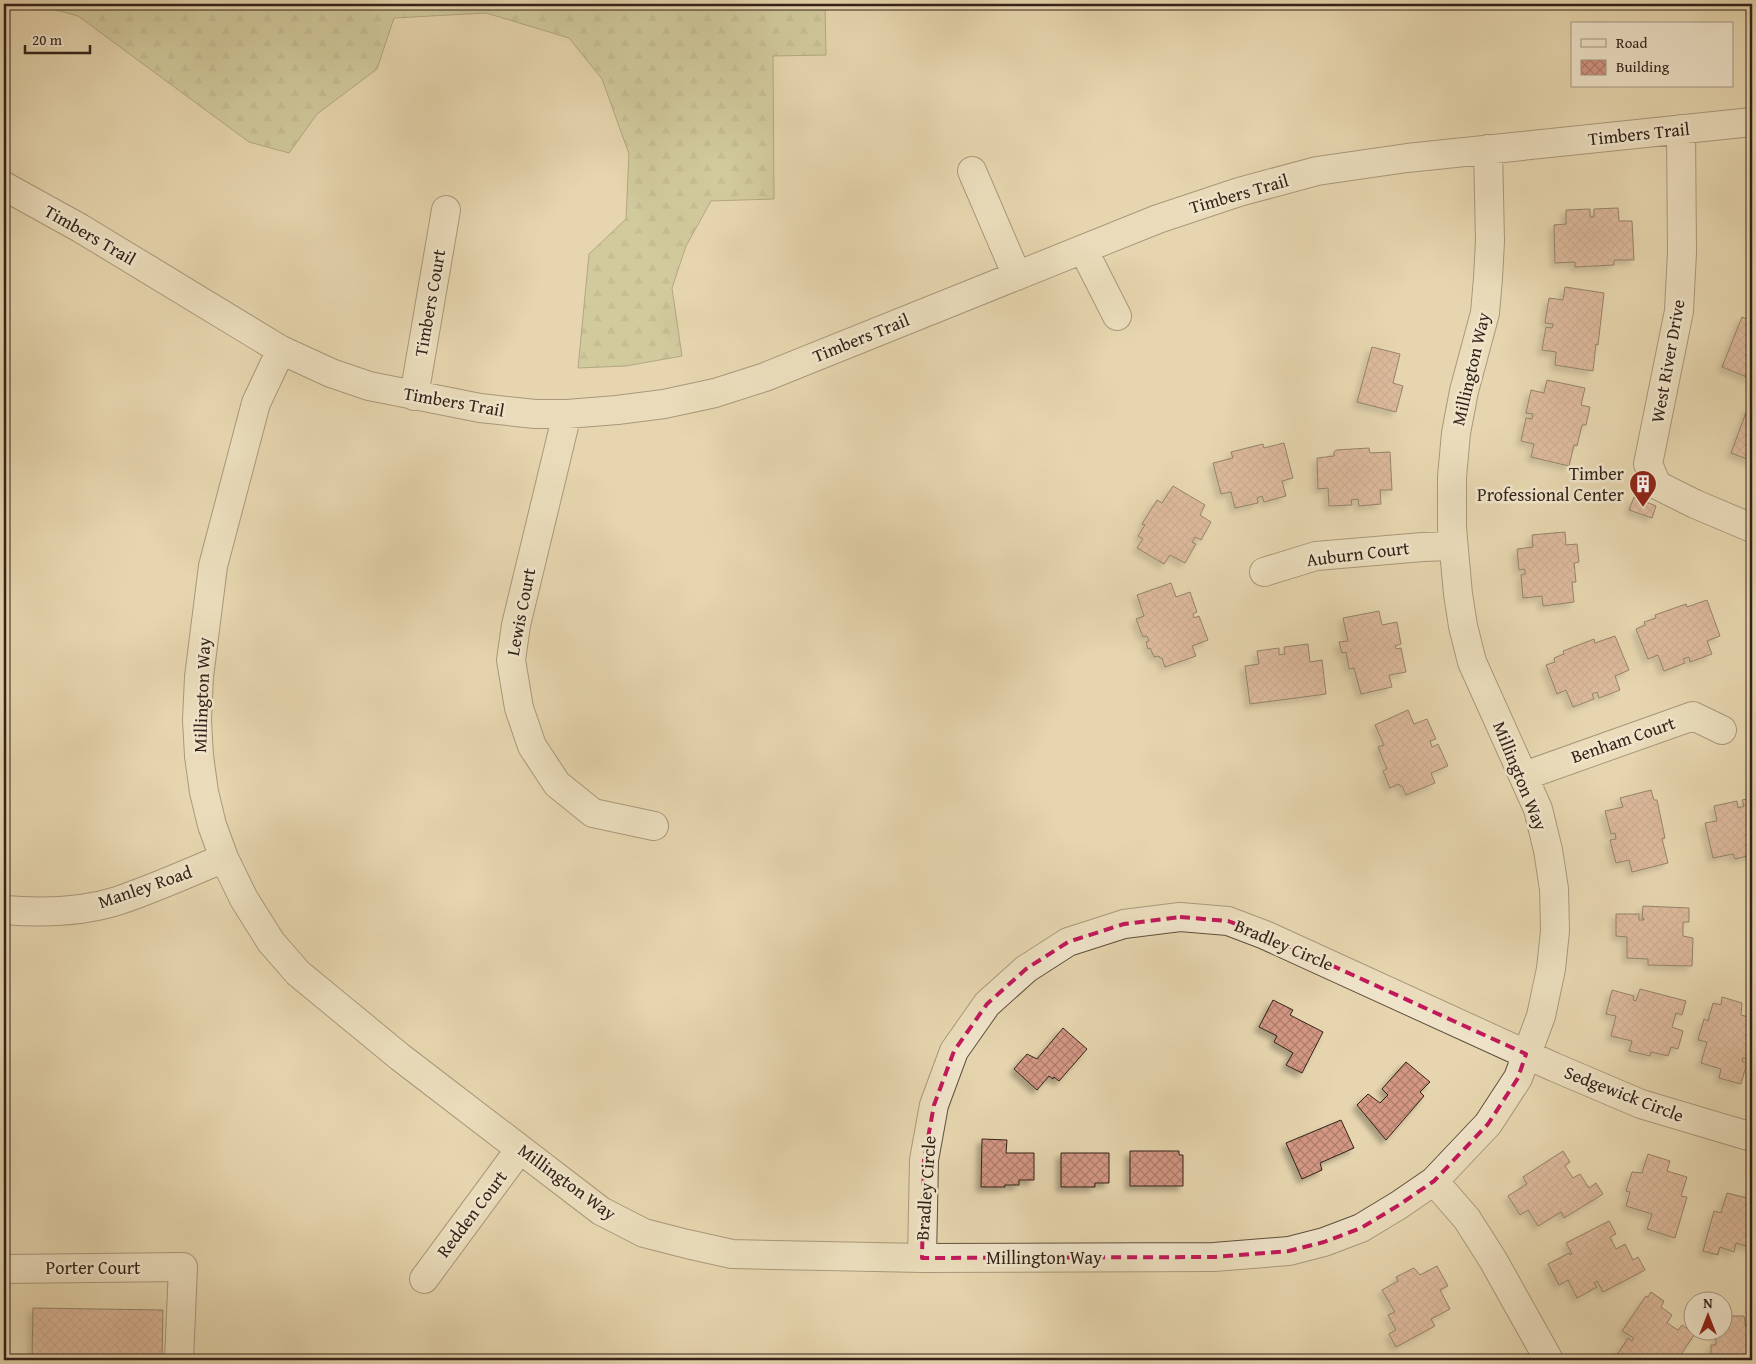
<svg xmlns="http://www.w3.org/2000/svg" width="1756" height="1364" font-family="'Gentium Book Plus',serif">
	<defs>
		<pattern id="forest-firs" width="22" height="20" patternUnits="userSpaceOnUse" patternTransform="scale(1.25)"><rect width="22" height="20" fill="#b9bc88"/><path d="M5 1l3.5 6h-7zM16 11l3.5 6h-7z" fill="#a0a175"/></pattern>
		<pattern id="building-cross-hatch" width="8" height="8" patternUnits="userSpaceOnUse" patternTransform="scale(1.25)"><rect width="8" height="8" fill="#d39784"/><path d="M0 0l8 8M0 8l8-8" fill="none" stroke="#ac7b6b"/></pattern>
		<filter id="shadow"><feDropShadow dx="-4.5" dy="4.5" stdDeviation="2.5" flood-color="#0004"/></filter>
	</defs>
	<rect width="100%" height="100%" fill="#e6d5ae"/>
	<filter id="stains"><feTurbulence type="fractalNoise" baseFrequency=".004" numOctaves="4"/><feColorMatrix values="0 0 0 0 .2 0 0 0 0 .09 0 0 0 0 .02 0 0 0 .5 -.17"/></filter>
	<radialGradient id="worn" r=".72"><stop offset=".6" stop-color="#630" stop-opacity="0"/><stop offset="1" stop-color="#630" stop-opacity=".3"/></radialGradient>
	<path fill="url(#forest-firs)" stroke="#766f50" d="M 34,4 L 825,4 L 826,55 L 773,56 L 774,199 L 711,201 L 686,246 L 672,288 L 682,356 L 626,366 L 578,368 L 589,254 L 626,219 L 629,154 L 602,79 L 569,38 L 486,13 L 394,18 L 377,69 L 317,114 L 289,153 L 249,142 L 78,16 Z"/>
	<path fill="url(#building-cross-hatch)" stroke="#332219" filter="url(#shadow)" d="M 1618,208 L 1619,221 L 1632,221 L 1634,260 L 1614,260 L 1614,265 L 1575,267 L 1575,262 L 1555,263 L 1554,225 L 1566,224 L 1566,210 L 1590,209 L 1590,217 L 1594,217 L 1594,209 Z
		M 1565,287 L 1604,293 L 1598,345 L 1596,344 L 1593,371 L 1555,365 L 1556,352 L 1542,350 L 1546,327 L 1552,328 L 1553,324 L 1545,323 L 1549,298 L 1563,300 Z
		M 1742,317 L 1752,321 L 1752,379 L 1722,367 Z
		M 1372,347 L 1400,354 L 1393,383 L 1403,386 L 1396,412 L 1357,402 Z
		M 1547,380 L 1585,388 L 1581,405 L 1590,407 L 1586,425 L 1582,425 L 1577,446 L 1574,445 L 1569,466 L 1531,457 L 1534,444 L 1521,441 L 1526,418 L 1532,419 L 1533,414 L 1526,413 L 1531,390 L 1544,393 Z
		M 1748,407 L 1752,408 L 1752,461 L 1731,453 Z
		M 1284,443 L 1293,478 L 1282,481 L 1286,496 L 1264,502 L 1262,496 L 1257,498 L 1258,503 L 1235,508 L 1231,492 L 1221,494 L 1213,463 L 1233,458 L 1231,452 L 1263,444 L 1264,448 Z
		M 1369,448 L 1370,453 L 1390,452 L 1392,490 L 1380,490 L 1381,504 L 1359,506 L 1358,499 L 1351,500 L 1352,505 L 1329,506 L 1328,488 L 1318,489 L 1317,458 L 1334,456 L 1334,452 L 1336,450 Z
		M 1173,486 L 1205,505 L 1200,515 L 1211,522 L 1201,540 L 1195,537 L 1192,542 L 1196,544 L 1185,563 L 1170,555 L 1164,564 L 1137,548 L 1143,539 L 1138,536 L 1145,525 L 1142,524 L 1157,500 L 1162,503 Z
		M 1634,497 L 1656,506 L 1652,518 L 1629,510 Z
		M 1565,532 L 1566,545 L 1577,544 L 1579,562 L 1574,563 L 1576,582 L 1572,582 L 1574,602 L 1543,606 L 1542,596 L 1523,598 L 1521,575 L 1525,574 L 1525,569 L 1519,570 L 1517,549 L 1533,547 L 1532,535 Z
		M 1171,583 L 1176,597 L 1190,592 L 1197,612 L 1193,614 L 1194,618 L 1199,616 L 1208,640 L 1192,646 L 1196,656 L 1165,667 L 1162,658 L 1160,658 L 1159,656 L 1154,657 L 1150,648 L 1148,649 L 1146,642 L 1149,641 L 1147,636 L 1143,637 L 1136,619 L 1144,616 L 1137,595 Z
		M 1707,600 L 1720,636 L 1707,641 L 1712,654 L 1690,662 L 1689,657 L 1683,659 L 1685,663 L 1664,671 L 1658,655 L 1648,659 L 1636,629 L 1645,625 L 1644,622 L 1656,618 L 1655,615 L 1686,604 L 1687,607 Z
		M 1379,611 L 1382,625 L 1397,622 L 1401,644 L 1395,646 L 1396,649 L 1401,648 L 1406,672 L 1389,675 L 1392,687 L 1361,694 L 1354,668 L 1349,669 L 1346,652 L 1342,653 L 1339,642 L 1348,641 L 1343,618 Z
		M 1615,636 L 1629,670 L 1615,676 L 1620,690 L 1599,698 L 1597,692 L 1592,694 L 1594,699 L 1573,707 L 1566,690 L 1557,694 L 1546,665 L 1555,662 L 1554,658 L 1564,654 L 1563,651 L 1594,639 L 1595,643 Z
		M 1308,644 L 1310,662 L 1322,660 L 1326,694 L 1250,704 L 1245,666 L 1259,664 L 1257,651 L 1279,648 L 1279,655 L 1285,654 L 1284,647 Z
		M 1408,710 L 1414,724 L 1427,719 L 1436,739 L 1430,741 L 1432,747 L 1438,744 L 1448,766 L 1431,773 L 1435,783 L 1406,795 L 1402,786 L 1400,786 L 1399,784 L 1390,788 L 1383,771 L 1387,769 L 1378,747 L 1384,745 L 1375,725 Z
		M 1651,790 L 1654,800 L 1657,800 L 1665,838 L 1662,839 L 1668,863 L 1632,872 L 1629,860 L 1616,863 L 1610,840 L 1616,839 L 1615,833 L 1611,834 L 1605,811 L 1623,807 L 1620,798 Z
		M 1752,798 L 1752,855 L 1735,859 L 1733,854 L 1713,858 L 1705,823 L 1717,821 L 1714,806 L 1737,801 L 1738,808 L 1744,806 L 1742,800 Z
		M 1643,906 L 1689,908 L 1689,922 L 1683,922 L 1683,936 L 1693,938 L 1692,966 L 1648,965 L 1648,959 L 1627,958 L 1627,937 L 1616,936 L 1616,914 L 1639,914 L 1639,920 L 1644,920 L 1644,918 L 1642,919 Z
		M 1640,989 L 1686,1001 L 1682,1015 L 1676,1013 L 1672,1027 L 1683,1031 L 1678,1049 L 1671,1047 L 1668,1056 L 1651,1052 L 1650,1056 L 1629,1051 L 1632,1041 L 1611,1036 L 1616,1016 L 1606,1014 L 1612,990 L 1634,996 L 1633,1000 L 1636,1001 Z
		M 1722,997 L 1742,1003 L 1741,1015 L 1752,1018 L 1752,1060 L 1743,1058 L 1742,1061 L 1747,1063 L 1741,1084 L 1719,1078 L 1721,1069 L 1701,1063 L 1707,1042 L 1698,1040 L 1704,1019 L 1708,1021 L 1713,1003 L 1721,1005 Z
		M 1273,1000 L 1293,1010 L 1290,1015 L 1323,1032 L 1302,1073 L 1286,1065 L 1293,1053 L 1274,1042 L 1277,1036 L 1259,1027 Z
		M 1063,1028 L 1087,1049 L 1059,1081 L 1054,1077 L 1053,1079 L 1049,1076 L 1037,1090 L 1014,1069 L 1027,1054 L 1037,1059 Z
		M 1406,1062 L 1430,1082 L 1420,1092 L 1424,1096 L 1386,1140 L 1357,1105 L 1368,1094 L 1380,1103 L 1388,1095 L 1382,1089 Z
		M 1341,1120 L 1354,1148 L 1320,1163 L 1322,1170 L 1302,1179 L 1286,1143 Z
		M 982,1139 L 1007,1140 L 1006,1153 L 1034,1153 L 1034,1180 L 1019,1180 L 1019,1185 L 1005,1185 L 1005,1187 L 981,1187 Z
		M 1130,1151 L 1179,1151 L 1179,1155 L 1183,1155 L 1183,1186 L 1130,1186 Z
		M 1563,1151 L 1570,1162 L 1565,1166 L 1573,1178 L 1580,1174 L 1589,1188 L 1596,1183 L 1603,1194 L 1564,1218 L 1561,1212 L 1538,1226 L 1528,1210 L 1520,1215 L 1508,1196 L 1527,1184 L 1523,1177 Z
		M 1061,1153 L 1109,1153 L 1109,1183 L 1095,1183 L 1095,1187 L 1061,1187 Z
		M 1648,1154 L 1670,1161 L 1667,1171 L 1687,1177 L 1681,1196 L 1687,1197 L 1675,1238 L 1647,1229 L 1652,1214 L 1626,1206 L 1630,1192 L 1626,1191 L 1632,1172 L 1642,1173 Z
		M 1749,1190 L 1752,1191 L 1752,1248 L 1736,1243 L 1734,1252 L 1720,1247 L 1718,1255 L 1703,1251 L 1714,1211 L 1721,1213 L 1727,1193 L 1747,1198 Z
		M 1609,1221 L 1616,1234 L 1610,1237 L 1616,1249 L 1625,1244 L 1633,1260 L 1638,1257 L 1645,1270 L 1603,1292 L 1597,1281 L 1594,1283 L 1597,1287 L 1577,1298 L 1568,1280 L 1559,1285 L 1548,1264 L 1569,1253 L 1570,1255 L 1572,1254 L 1566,1243 Z
		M 1437,1266 L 1448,1286 L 1440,1290 L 1450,1309 L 1431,1319 L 1435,1326 L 1396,1347 L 1389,1334 L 1396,1330 L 1388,1315 L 1395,1312 L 1382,1290 L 1398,1281 L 1396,1277 L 1414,1268 L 1420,1275 Z
		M 1651,1292 L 1664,1301 L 1661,1307 L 1672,1315 L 1667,1323 L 1678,1330 L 1682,1325 L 1695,1334 L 1677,1360 L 1619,1360 L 1615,1358 L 1628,1338 L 1632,1341 L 1634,1338 L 1622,1331 L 1646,1296 L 1648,1297 Z
		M 33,1308 L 163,1310 L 162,1360 L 32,1360 Z
		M 1728,1316 L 1744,1316 L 1746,1327 L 1752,1327 L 1752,1360 L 1711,1360 L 1711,1345 L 1716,1345 L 1716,1332 L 1724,1332 L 1724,1322 L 1728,1322 Z"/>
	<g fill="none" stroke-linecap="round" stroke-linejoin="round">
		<defs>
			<path id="minor" d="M 1681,129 L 1682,252 L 1679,311 L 1648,464 L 1657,485 L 1695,504 L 1752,528
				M 972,171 L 1017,276
				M 4,186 L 80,228 L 281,350 L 331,373 L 369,386 L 480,408 L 535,414 L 567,414 L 617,410 L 664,404 L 715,393 L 765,377 L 1158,219 L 1239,192 L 1317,171 L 1407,158 L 1752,122
				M 1083,249 L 1117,316
				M 281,350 L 256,403 L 213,566 L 199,677 L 197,720 L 199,756 L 204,792 L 212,825 L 224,858 L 244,899 L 271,942 L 298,973 L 400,1057 L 601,1211 L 644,1233 L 687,1244 L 732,1254 L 922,1258 L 1214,1257 L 1289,1251 L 1324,1242 L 1361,1228 L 1399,1205 L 1434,1181 L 1488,1124 L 1518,1078 L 1541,1016 L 1551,969 L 1555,931 L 1554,889 L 1548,850 L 1538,809 L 1472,662 L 1463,626 L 1458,594 L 1452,528 L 1452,477 L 1456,433 L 1464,391 L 1485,313 L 1488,278 L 1490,241 L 1488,149
				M 414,396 L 446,210
				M 567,414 L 516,625 L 511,660 L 519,708 L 532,746 L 557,784 L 593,813 L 654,826
				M 1264,572 L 1316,556 L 1423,547 L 1453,546
				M 1524,776 L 1693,716 L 1722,730
				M 4,910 C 40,913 82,912 117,901 C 153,889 189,873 224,858
				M 1434,1181 L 1467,1219 L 1493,1260 L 1549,1360
				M 922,1258 L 924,1160 L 934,1105 L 954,1051 L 987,1004 L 1026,969 L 1068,942 L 1124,924 L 1180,917 L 1228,921 L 1265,935 L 1554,1067 L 1641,1104 L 1752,1137
				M 4,1269 L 183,1267 L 179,1360
				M 424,1279 L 520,1149"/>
		</defs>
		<use href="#minor" stroke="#604f3e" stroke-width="30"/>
		<use href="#minor" stroke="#efe4ca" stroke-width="28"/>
	</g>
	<path d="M0 0H1756V1364H0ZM 1180,917 L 1228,921 L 1265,935 L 1526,1054 L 1518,1078 L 1488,1124 L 1434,1181 L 1399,1205 L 1361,1228 L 1324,1242 L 1289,1251 L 1214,1257 L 922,1258 L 924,1160 L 934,1105 L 954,1051 L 987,1004 L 1026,969 L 1068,942 L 1124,924 Z" fill="#e6d5ae" fill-opacity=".55" fill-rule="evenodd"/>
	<path fill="none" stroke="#c2185b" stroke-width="4" stroke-dasharray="10 6" stroke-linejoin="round" d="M 1180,917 L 1228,921 L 1265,935 L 1526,1054 L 1518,1078 L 1488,1124 L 1434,1181 L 1399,1205 L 1361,1228 L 1324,1242 L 1289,1251 L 1214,1257 L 922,1258 L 924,1160 L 934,1105 L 954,1051 L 987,1004 L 1026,969 L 1068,942 L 1124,924 Z"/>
	<defs>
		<symbol id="building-pin" viewBox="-11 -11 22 30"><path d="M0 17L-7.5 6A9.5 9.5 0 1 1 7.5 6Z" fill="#8f2418" stroke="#efe4ca"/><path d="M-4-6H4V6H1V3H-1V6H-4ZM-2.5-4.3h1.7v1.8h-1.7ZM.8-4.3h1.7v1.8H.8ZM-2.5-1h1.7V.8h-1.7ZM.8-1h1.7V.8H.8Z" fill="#fff"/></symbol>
	</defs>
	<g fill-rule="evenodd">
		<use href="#building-pin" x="1627" y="468" width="32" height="43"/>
	</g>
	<g text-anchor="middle" stroke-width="5" stroke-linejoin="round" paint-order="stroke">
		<g font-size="18" fill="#332219" stroke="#efe4ca">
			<text transform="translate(1639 134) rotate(-6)" y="6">Timbers Trail</text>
			<text transform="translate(1239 194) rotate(-16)" y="6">Timbers Trail</text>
			<text transform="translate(90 235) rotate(30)" y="6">Timbers Trail</text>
			<text transform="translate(430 303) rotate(-80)" y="6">Timbers Court</text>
			<text transform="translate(861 338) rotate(-22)" y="6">Timbers Trail</text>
			<text transform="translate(1668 361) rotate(-80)" y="6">West River Drive</text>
			<text transform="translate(1471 369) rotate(-77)" y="6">Millington Way</text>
			<text transform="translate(454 402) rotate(10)" y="6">Timbers Trail</text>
			<text transform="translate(1358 554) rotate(-7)" y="6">Auburn Court</text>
			<text transform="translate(521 612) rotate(-79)" y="6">Lewis Court</text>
			<text transform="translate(202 695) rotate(-88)" y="6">Millington Way</text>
			<text transform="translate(1623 740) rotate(-19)" y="6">Benham Court</text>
			<text transform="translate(1520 776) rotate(68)" y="6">Millington Way</text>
			<text transform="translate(145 887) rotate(-19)" y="6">Manley Road</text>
			<text transform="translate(1284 945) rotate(23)" y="6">Bradley Circle</text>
			<text transform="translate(1624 1094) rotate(21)" y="6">Sedgewick Circle</text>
			<text transform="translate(567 1182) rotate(36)" y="6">Millington Way</text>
			<text transform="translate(926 1188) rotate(-86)" y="6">Bradley Circle</text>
			<text transform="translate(472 1214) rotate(-53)" y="6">Redden Court</text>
			<text x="1044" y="1264">Millington Way</text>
			<text x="93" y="1274">Porter Court</text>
		</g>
		<g font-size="18" fill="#332219" stroke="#efe4ca" text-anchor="end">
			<text x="1624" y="480">Timber<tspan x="1624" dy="21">Professional Center</tspan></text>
		</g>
	</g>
	<rect width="1756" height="1364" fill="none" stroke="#e6d5ae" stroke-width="20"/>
	<rect x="5" y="5" width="1746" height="1354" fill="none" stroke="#332219" stroke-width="2.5"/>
	<rect x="10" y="10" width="1736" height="1344" fill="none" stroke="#332219"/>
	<rect x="1571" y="22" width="162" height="65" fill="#efe4ca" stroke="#a49683"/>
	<rect x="1581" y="39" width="25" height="8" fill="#efe4ca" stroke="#a49683"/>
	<text x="1616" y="48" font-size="15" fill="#332219">Road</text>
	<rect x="1581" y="60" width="25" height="15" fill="url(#building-cross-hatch)" stroke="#a49683"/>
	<text x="1616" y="72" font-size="15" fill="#332219">Building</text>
	<g transform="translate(1708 1316)"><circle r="24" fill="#efe4ca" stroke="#a49683"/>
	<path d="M0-4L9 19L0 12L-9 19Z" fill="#8f2418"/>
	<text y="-8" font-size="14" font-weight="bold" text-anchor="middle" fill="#332219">N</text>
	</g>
	<path d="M25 45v8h65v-8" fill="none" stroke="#332219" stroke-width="2.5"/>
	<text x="32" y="45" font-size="15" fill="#332219" stroke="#efe4ca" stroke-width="4" paint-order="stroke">20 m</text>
	<rect width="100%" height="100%" filter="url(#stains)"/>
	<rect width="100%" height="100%" fill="url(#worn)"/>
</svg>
